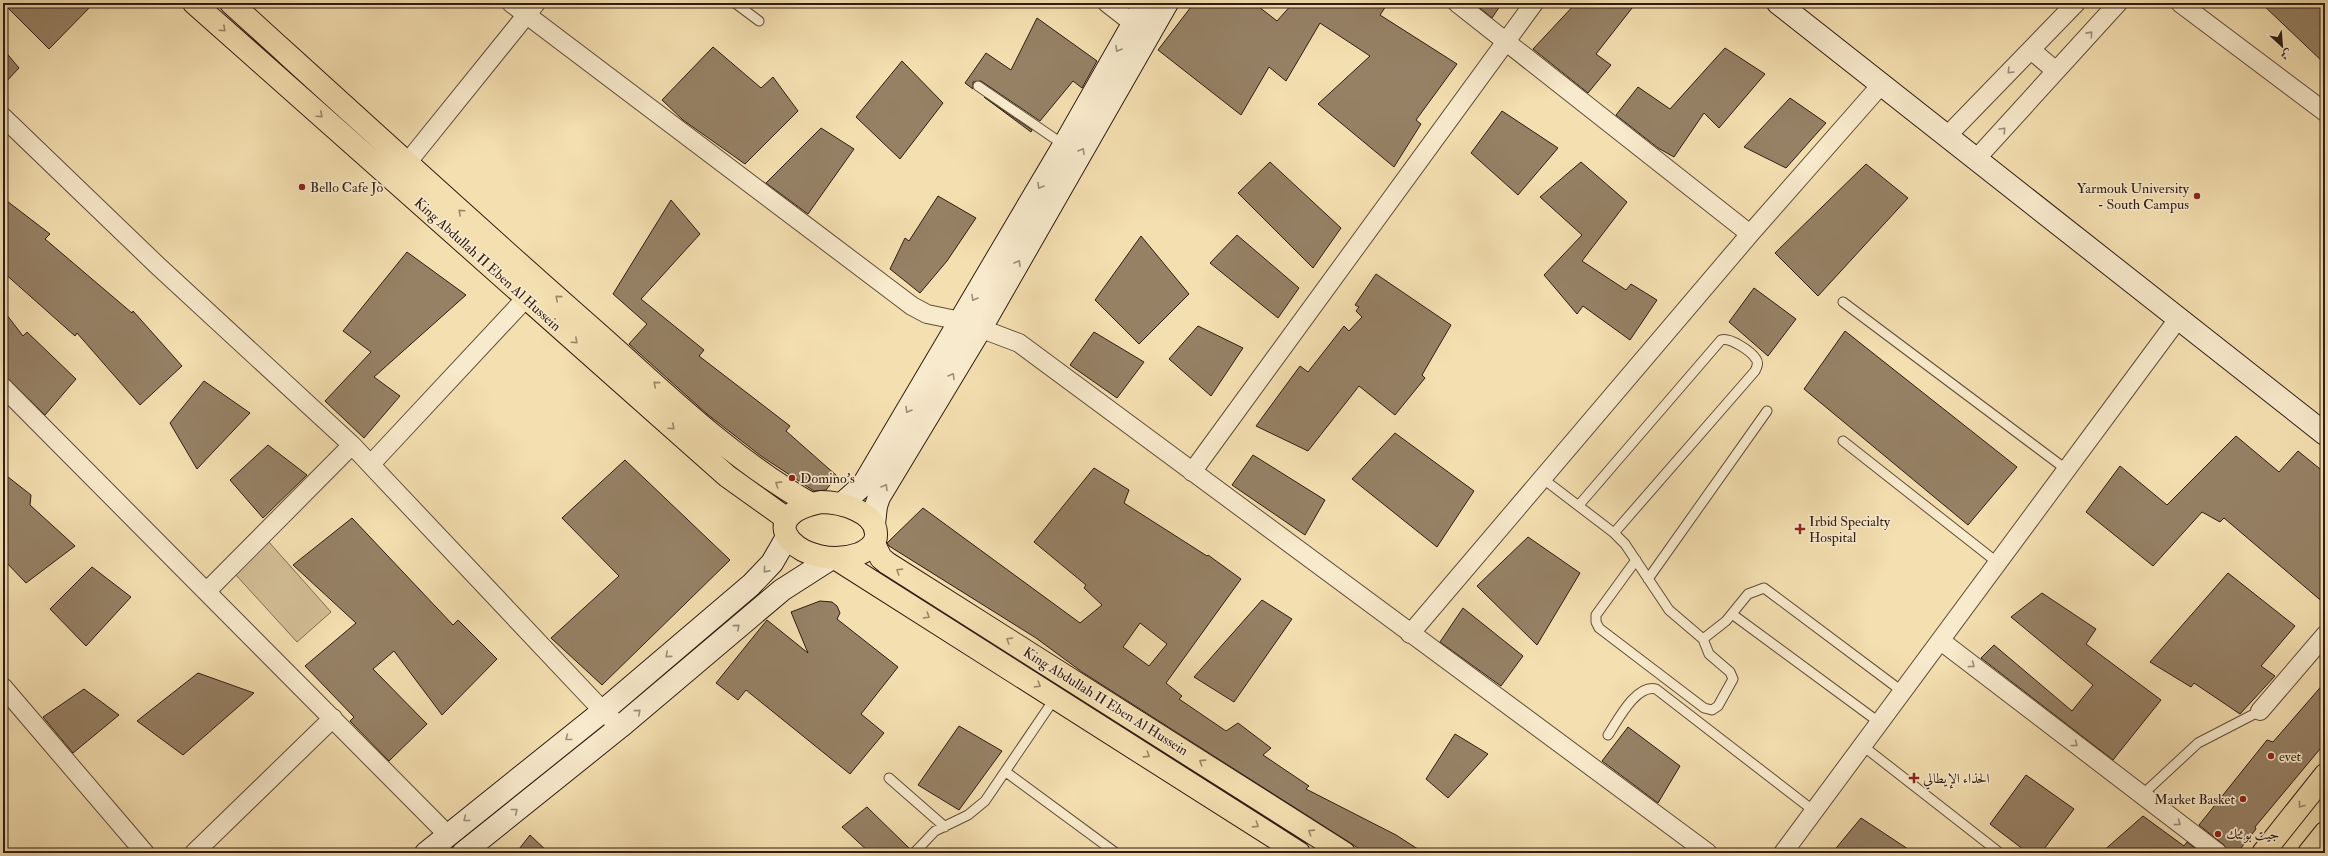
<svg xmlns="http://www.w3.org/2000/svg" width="2328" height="856" font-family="'IM FELL Double Pica',Amiri,serif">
	<rect width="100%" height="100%" fill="#f4dfb0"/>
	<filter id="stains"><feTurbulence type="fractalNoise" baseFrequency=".005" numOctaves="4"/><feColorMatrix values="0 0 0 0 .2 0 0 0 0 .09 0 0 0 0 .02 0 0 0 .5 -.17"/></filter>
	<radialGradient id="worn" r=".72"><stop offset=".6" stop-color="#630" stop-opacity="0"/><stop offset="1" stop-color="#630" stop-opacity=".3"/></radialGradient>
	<path fill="#d3be95" stroke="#826d54" d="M 268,541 L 331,612 L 297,642 L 235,574 Z"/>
	<path fill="#968165" stroke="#301c13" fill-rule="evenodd" d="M 3,3 L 94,3 L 49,49 Z
		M 1194,3 L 1254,3 L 1277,21 L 1293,3 L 1388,3 L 1380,15 L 1457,64 L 1416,120 L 1421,124 L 1394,167 L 1318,104 L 1370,56 L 1320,23 L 1286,81 L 1269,67 L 1241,115 L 1158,50 Z
		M 1474,3 L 1502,3 L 1492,18 Z
		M 1576,3 L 1636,3 L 1596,54 L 1611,65 L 1588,93 L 1533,49 Z
		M 2261,3 L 2325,3 L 2325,64 Z
		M 1037,18 L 1097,61 L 1082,88 L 1073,81 L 1040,121 L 981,81 L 973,82 L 973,89 L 965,83 L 986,53 L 1011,70 Z
		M 713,47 L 761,88 L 773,77 L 798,111 L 745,164 L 683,120 L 662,100 Z
		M 1725,48 L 1765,74 L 1719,128 L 1704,113 L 1674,157 L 1658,148 L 1616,115 L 1638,87 L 1670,109 Z
		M 3,49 L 19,68 L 3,85 Z
		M 902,61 L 943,103 L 900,159 L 856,117 Z
		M 984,97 L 1032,130 L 1031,132 Z
		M 1790,98 L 1826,123 L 1786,168 L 1744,147 Z
		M 1502,111 L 1558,148 L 1518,195 L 1471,153 Z
		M 821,128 L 854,149 L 808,214 L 766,183 Z
		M 1270,162 L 1341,228 L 1313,268 L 1238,193 Z
		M 1581,162 L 1627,202 L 1582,261 L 1626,290 L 1631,284 L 1657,300 L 1630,340 L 1583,306 L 1577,314 L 1544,275 L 1582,235 L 1540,197 Z
		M 1866,164 L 1908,198 L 1818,296 L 1775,253 Z
		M 938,196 L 976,218 L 947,261 L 920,293 L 890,269 L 905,238 L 909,241 Z
		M 3,198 L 50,234 L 45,239 L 132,313 L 133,311 L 182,366 L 140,405 L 77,333 L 75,336 L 3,272 Z
		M 671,200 L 700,234 L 641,299 L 704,350 L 699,356 L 790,426 L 786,431 L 837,476 L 826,490 L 814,491 L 761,456 L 707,414 L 629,344 L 647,324 L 613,294 Z
		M 1237,235 L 1299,288 L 1278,318 L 1210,263 Z
		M 1141,236 L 1189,294 L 1139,344 L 1095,300 Z
		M 407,252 L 466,295 L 374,377 L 400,396 L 364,438 L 325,401 L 371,352 L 343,331 Z
		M 1376,274 L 1451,325 L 1422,375 L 1425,378 L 1395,415 L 1359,386 L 1308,451 L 1256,426 L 1300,366 L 1308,372 L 1344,326 L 1349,331 L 1362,317 L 1356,311 L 1359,307 L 1355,305 Z
		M 1754,288 L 1796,319 L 1768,356 L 1729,322 Z
		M 3,310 L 23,336 L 27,332 L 76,379 L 45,415 L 3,374 Z
		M 1198,326 L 1243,348 L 1211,396 L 1169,359 Z
		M 1845,331 L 2017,467 L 1968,525 L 1804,389 Z
		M 1094,332 L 1144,362 L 1117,398 L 1070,365 Z
		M 204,381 L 250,413 L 197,469 L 170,423 Z
		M 1395,433 L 1474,491 L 1437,547 L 1352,479 Z
		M 2236,436 L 2279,472 L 2298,451 L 2325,473 L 2325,604 L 2224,518 L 2220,522 L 2202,512 L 2153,566 L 2086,512 L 2120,466 L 2167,505 Z
		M 268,445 L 307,475 L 263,518 L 230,480 Z
		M 1253,455 L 1325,500 L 1305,535 L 1232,485 Z
		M 625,460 L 730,560 L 602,685 L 551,638 L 619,576 L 562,518 Z
		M 1094,468 L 1129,490 L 1124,503 L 1207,556 L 1208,555 L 1241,579 L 1166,683 L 1182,696 L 1179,699 L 1226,731 L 1238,723 L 1271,748 L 1263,755 L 1309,786 L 1306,789 L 1396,835 L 1424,853 L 1366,853 L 1082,672 L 1036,638 L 889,546 L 887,543 L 923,508 L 1080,623 L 1102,605 L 1084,588 L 1086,585 L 1034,542 ZM 1140,623 L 1167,644 L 1149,666 L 1123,647 Z
		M 3,473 L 31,495 L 30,505 L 75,546 L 26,583 L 3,559 Z
		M 352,518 L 453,625 L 458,620 L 497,659 L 442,715 L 394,651 L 373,669 L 427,724 L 389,761 L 350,721 L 354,717 L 305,666 L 356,623 L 293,565 Z
		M 1528,537 L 1580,573 L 1537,645 L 1477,586 Z
		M 92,567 L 131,597 L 86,646 L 50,609 Z
		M 2228,573 L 2295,626 L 2261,666 L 2275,676 L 2240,714 L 2194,683 L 2191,687 L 2150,662 Z
		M 2042,593 L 2096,629 L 2086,644 L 2161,700 L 2113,760 L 1981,658 L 1994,645 L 2072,711 L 2093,685 L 2011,617 Z
		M 1262,600 L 1292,619 L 1234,702 L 1194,677 Z
		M 820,601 L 832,602 L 837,606 L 840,613 L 837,619 L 898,667 L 861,714 L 884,733 L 850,774 L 746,690 L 738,700 L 716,683 L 767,620 L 808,653 L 791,612 Z
		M 1463,608 L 1523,656 L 1501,686 L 1440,642 Z
		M 198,673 L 254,693 L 183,755 L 137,721 Z
		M 2325,682 L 2325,743 L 2255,827 L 2256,829 L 2237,853 L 2228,853 L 2224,845 L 2199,825 L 2267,740 L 2273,742 Z
		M 84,689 L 119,715 L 73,753 L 43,717 Z
		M 959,726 L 1002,751 L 959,810 L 918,785 Z
		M 1628,727 L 1680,766 L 1658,803 L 1602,761 Z
		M 1455,734 L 1488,754 L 1448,798 L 1426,779 Z
		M 2026,775 L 2074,809 L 2041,853 L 2028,853 L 1990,824 Z
		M 867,807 L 910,849 L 908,853 L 870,853 L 842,827 Z
		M 2143,816 L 2184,846 L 2187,842 L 2201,853 L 2101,853 Z
		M 1861,818 L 1914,853 L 1832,853 Z
		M 530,835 L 549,853 L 516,853 Z"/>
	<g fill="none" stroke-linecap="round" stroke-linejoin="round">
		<defs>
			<path id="lane" d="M 735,3 L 759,21
				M 978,86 L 1064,145
				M 1843,302 L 2067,470
				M 1843,441 L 1998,563
				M 1542,478 L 1614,533 L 1625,544 L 1669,610 L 1703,639 L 1726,621 L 1748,594 L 1764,588 L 1903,692
				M 1579,505 L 1721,340 C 1730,337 1751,351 1756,359 C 1759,363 1757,367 1755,371 L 1614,533
				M 1636,560 L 1596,615 L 1596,622 L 1599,628 L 1704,708 L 1712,710 L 1718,706 L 1733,679 L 1730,672 L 1709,654 L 1703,639
				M 1648,579 L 1767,411
				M 1732,614 L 1880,723
				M 1608,735 C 1618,720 1636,684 1656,689 L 1814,811
				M 1863,746 L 2000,853
				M 1006,772 L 1116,853
				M 889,778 L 945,827
				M 2142,795 L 2198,743 L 2260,711
				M 914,853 L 935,831 L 968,815 L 985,801 L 1055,698"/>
			<path id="street" d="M 511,3 L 912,306 L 927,314 L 961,321 L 1019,343 L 1708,853
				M 1107,3 L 1143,31
				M 1457,3 L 1750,234
				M 2180,3 L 2325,112
				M 2031,50 L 2056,71
				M 3,117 L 158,266 L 352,445 L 603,711 L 620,727
				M 1947,136 L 2076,3
				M 1976,159 L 2118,3
				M 407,163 L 536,3
				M 3,387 L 447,834
				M 371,464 L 526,298
				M 1192,472 L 1534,3
				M 207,591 L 352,445
				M 1410,634 L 1750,234 L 1880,86
				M 1941,641 L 2218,853
				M 3,687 L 145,853
				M 2260,711 L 2325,635
				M 194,853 L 333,718
				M 1783,853 L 2178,319"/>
			<path id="secondary" d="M 1778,3 L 2325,434
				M 842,504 L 863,485 L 1064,145 L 1145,3
				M 874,524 L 876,506 L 879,497 L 981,328 L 1167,3
				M 426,853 L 603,711 L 751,585 L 772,563 L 787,537
				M 463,853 L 620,727 L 782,590 L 832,558"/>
			<path id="primary" d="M 194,3 L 727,476 L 787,519
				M 231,3 C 352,113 472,223 595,331 C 664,392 731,459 811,504
				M 821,502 C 839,502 877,511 876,535 C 876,545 868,550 859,554 C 805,573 744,518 821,502 Z
				M 874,544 L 881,558 L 887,563 L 1344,853
				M 835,558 L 1299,853
				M 2263,853 L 2325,775
				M 2309,853 L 2325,833"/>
		</defs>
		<use href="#lane" stroke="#614d3a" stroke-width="11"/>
		<use href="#street" stroke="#614d3a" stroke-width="20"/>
		<use href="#secondary" stroke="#301c13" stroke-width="24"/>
		<use href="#primary" stroke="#301c13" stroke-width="24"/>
		<use href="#lane" stroke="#f8eacc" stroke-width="9"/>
		<use href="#street" stroke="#f8eacc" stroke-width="18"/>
		<use href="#secondary" stroke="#f8eacc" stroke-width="22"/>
		<use href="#primary" stroke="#f4dfb0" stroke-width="22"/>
	</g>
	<defs><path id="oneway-chevron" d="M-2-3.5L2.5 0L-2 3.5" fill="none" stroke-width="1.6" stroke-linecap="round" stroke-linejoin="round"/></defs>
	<g stroke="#9c8769">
		<use href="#oneway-chevron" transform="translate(223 29) rotate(42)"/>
		<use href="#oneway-chevron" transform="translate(320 115) rotate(42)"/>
		<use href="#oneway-chevron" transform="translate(461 212) rotate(-138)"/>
		<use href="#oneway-chevron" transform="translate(558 298) rotate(-139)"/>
		<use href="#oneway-chevron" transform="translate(575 341) rotate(42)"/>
		<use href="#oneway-chevron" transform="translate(656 384) rotate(-139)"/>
		<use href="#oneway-chevron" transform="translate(672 427) rotate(42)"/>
		<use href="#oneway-chevron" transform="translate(778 484) rotate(-147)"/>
		<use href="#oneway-chevron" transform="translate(899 571) rotate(-148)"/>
		<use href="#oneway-chevron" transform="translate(927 616) rotate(32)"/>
		<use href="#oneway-chevron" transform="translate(1009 640) rotate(-148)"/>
		<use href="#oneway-chevron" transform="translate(1038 685) rotate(32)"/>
		<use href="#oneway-chevron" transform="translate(1147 755) rotate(33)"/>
		<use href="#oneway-chevron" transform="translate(1202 762) rotate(-147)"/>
		<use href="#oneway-chevron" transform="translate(2301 805) rotate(128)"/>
		<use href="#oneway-chevron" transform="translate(1256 825) rotate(33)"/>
		<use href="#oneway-chevron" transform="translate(1311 832) rotate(-147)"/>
	</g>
	<g stroke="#9e8d79">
		<use href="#oneway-chevron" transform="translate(2090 34) rotate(-48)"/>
		<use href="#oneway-chevron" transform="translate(1118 49) rotate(120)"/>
		<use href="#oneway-chevron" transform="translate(2010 71) rotate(134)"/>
		<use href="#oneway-chevron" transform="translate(2003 130) rotate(-47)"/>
		<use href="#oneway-chevron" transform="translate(1082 151) rotate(-60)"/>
		<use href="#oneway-chevron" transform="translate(1040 186) rotate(120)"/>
		<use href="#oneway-chevron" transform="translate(1018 263) rotate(-60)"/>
		<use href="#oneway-chevron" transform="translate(974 298) rotate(120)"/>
		<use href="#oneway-chevron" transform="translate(952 376) rotate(-59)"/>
		<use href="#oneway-chevron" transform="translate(908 410) rotate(121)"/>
		<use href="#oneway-chevron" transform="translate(885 487) rotate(-59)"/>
		<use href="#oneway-chevron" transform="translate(766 570) rotate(131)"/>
		<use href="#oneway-chevron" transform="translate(737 627) rotate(-41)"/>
		<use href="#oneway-chevron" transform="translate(668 655) rotate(139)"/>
		<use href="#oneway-chevron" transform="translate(1972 665) rotate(37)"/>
		<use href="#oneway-chevron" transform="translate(638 712) rotate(-41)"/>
		<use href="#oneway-chevron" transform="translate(568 738) rotate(142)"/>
		<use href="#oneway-chevron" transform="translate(2075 744) rotate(37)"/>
		<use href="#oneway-chevron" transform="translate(515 811) rotate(-39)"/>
		<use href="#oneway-chevron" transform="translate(466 819) rotate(142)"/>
		<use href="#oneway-chevron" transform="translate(2178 823) rotate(37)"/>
	</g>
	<g fill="#8f2418" stroke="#f8eacc" stroke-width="1.5">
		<circle cx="302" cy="187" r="4"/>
		<circle cx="2197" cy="196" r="4"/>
		<circle cx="792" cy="478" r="4"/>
		<path d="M1798 523h4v4h4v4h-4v4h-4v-4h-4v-4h4z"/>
		<circle cx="2271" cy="756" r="4"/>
		<path d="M1912 772h4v4h4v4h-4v4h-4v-4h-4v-4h4z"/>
		<circle cx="2243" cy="799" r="4"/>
		<circle cx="2218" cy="834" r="4"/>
	</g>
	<g text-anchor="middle" stroke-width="3.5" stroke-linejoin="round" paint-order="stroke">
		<g font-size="14" fill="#301c13" stroke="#f8eacc" text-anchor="start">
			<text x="310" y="192">Bello Cafe Jo</text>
			<text x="2189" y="193" text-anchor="end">Yarmouk University<tspan x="2189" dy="16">- South Campus</tspan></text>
			<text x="800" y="483">Domino's</text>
			<text x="1809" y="526">Irbid Specialty<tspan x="1809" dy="16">Hospital</tspan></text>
			<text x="2279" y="761">evet</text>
			<text x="1923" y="783">الحذاء الإيطالي</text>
			<text x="2235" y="804" text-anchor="end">Market Basket</text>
			<text x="2226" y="839">جيت بوئتك</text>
		</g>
		<g font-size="14" fill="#301c13" stroke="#f8eacc">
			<text transform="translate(488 264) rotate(42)" y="5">King Abdullah II Eben Al Hussein</text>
			<text transform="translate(1106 701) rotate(32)" y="5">King Abdullah II Eben Al Hussein</text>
		</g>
	</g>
	<rect width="2328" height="856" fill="none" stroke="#f4dfb0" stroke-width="16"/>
	<rect x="4" y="4" width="2320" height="848" fill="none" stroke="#301c13" stroke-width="2"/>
	<rect x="8" y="8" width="2312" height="840" fill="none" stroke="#301c13"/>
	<g transform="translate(2282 46) rotate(154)" stroke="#f8eacc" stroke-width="3" paint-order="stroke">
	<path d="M0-3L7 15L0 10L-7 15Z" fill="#301c13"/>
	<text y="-6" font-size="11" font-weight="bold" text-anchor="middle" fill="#301c13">ش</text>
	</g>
	<rect width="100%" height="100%" filter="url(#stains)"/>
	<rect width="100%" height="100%" fill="url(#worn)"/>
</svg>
